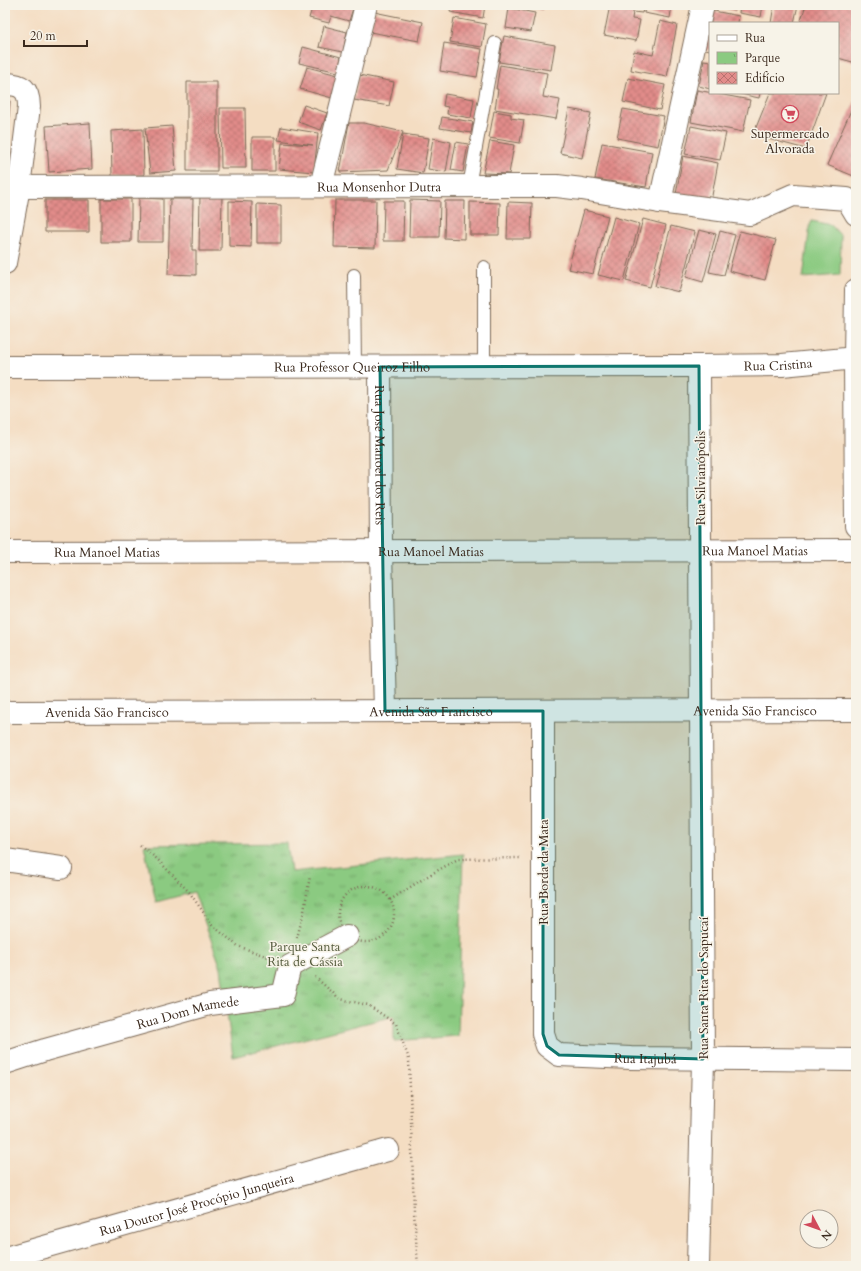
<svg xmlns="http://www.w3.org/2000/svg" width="861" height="1271" font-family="Cardo,serif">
	<defs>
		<pattern id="park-tufts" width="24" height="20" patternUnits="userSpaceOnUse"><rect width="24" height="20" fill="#8bca81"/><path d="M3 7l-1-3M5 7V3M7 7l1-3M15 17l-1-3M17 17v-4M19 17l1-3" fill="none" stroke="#73a469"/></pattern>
		<pattern id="building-cross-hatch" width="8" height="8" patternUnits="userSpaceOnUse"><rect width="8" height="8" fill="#e28c8a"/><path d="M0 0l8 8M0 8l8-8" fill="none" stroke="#b87370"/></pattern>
	</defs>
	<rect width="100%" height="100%" fill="#f7f3e8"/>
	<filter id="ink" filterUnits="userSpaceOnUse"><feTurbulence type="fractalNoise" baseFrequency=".025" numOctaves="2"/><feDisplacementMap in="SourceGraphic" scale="8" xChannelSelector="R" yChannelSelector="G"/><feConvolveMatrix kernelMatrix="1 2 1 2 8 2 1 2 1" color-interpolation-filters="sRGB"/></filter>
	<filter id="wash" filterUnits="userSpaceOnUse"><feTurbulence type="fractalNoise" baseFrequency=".012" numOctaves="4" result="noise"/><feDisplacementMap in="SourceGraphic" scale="16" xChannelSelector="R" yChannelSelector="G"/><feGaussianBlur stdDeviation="0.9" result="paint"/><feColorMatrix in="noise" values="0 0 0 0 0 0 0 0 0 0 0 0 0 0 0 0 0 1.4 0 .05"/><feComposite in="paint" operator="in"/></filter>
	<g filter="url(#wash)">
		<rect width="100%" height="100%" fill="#f4ddc2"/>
		<path fill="#8bca81" stroke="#637a50" d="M 812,221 L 831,225 L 841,236 L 840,275 L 803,278 L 810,225 Z"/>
		<path fill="url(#park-tufts)" stroke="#637a50" d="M 287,843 L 291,872 L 463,854 L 458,1036 L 394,1041 L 394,1016 L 233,1057 L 221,968 L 194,892 L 156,902 L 144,845 Z"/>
		<g id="blocks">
			<path fill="url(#building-cross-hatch)" d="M 313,5 L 318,5 L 330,8 L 331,5 L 354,5 L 349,21 L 331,16 L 329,23 L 309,18 Z
				M 451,5 L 485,5 L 483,18 L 450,12 Z
				M 517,5 L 543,5 L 543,10 Z
				M 610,5 L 644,5 L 642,13 L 633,12 L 632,19 L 640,20 L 636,41 L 604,35 Z
				M 645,5 L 672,5 L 670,18 L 644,13 Z
				M 710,5 L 736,5 L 735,11 Z
				M 740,5 L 763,5 L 761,17 L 739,13 Z
				M 774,5 L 798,5 L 794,23 L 771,23 Z
				M 806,5 L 856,5 L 856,63 L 838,58 L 838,23 L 800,23 Z
				M 509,8 L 535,13 L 531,32 L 506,28 Z
				M 709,10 L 739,16 L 738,23 L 710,23 Z
				M 374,12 L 423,22 L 419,41 L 370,32 Z
				M 454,18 L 486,24 L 482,47 L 450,42 Z
				M 660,21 L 677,25 L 667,77 L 631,70 L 634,51 L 653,55 Z
				M 706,25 L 710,26 L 710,50 L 701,48 Z
				M 324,26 L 347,32 L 343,52 L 319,47 Z
				M 504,36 L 555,45 L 551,70 L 499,62 Z
				M 444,43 L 482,49 L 477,77 L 440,71 Z
				M 303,47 L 341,57 L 338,72 L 299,63 Z
				M 704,60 L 710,61 L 710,89 L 699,86 Z
				M 500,65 L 547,73 L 543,97 L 560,100 L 556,119 L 495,109 L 498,89 L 496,89 Z
				M 307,67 L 338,75 L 332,98 L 300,89 Z
				M 359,75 L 394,82 L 389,106 L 354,100 Z
				M 628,78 L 665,85 L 660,110 L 623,102 Z
				M 187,82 L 217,82 L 217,171 L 187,171 Z
				M 697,90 L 750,100 L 743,132 L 691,122 Z
				M 736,93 L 760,93 L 759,98 Z
				M 770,93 L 826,93 L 806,149 L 753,135 Z
				M 445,94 L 474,99 L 471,118 L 447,114 L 448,107 L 443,106 Z
				M 5,100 L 10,101 L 8,131 L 5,131 Z
				M 855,101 L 856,102 L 856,177 L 827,165 Z
				M 304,105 L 327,113 L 321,130 L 298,122 Z
				M 220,108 L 245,108 L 246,168 L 221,168 Z
				M 569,109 L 591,113 L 582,158 L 560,153 Z
				M 623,109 L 664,116 L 658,146 L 617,138 Z
				M 494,111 L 511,114 L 511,118 L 524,120 L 520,143 L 489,138 Z
				M 442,117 L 473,122 L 471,133 L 440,128 Z
				M 90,123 L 92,169 L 49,172 L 46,126 Z
				M 349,123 L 364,123 L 403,132 L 388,170 L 340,172 Z
				M 172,126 L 176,171 L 150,173 L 145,128 Z
				M 691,126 L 726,133 L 720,160 L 685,154 Z
				M 281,127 L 318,133 L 314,172 L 279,169 L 282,143 L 313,145 L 278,140 Z
				M 143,129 L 144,175 L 112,176 L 111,131 Z
				M 403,134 L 429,138 L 423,173 L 397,169 Z
				M 5,137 L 8,137 L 6,161 L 5,160 Z
				M 252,137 L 275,137 L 275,171 L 252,171 Z
				M 433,138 L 451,142 L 446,172 L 428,169 Z
				M 490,141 L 514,145 L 509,174 L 483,173 Z
				M 456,142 L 468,144 L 463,172 L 451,170 Z
				M 602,143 L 652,152 L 646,187 L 595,179 Z
				M 683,156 L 718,163 L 711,201 L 676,194 Z
				M 200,195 L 222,195 L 221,251 L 199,251 Z
				M 139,198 L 163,199 L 163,242 L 138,242 Z
				M 101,199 L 131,199 L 131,242 L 101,242 Z
				M 170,199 L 193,199 L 192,250 L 196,250 L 196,275 L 168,274 Z
				M 45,200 L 89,200 L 89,232 L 45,232 Z
				M 335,200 L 376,200 L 375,248 L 334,247 Z
				M 410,200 L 440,201 L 439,237 L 409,237 Z
				M 229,201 L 252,202 L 251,247 L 229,246 Z
				M 384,201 L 404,201 L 403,241 L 383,241 Z
				M 445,201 L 465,201 L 464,239 L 444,238 Z
				M 470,202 L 500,203 L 499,235 L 470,235 Z
				M 508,202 L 532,203 L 531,239 L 507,239 Z
				M 257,204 L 281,205 L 281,243 L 257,243 Z
				M 584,210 L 608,216 L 593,274 L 568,269 Z
				M 614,217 L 639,224 L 624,281 L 598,275 Z
				M 643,219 L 666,225 L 650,287 L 626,281 Z
				M 671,226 L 695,232 L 679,292 L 655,286 Z
				M 699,230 L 716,234 L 703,282 L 686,277 Z
				M 720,231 L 735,235 L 724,275 L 709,272 Z
				M 740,231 L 776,240 L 765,280 L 729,271 Z"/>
		</g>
	</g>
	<g filter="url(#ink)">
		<use href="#blocks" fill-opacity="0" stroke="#7c6957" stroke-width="1"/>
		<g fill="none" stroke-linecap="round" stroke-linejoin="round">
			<defs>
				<path id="service" d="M 469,186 L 495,43
					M 354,275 L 355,367
					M 484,367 L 484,267"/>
				<g id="minor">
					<path d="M 5,84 C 22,84 29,89 29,107 L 19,187 L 5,263"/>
					<path d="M 321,186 L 366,5"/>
					<path id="s1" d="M 5,187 L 557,186 L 582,189 L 660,202 L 750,214 L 793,195 L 847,199 L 856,214"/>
					<path d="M 660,202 L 703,5"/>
					<path d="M 856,290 L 855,358 L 856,526"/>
					<path id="s2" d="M 5,367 L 699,366 L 782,365 L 856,358"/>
					<path id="s3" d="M 380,367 L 381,551 L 385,711"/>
					<path id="s4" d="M 5,552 L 856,550"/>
					<path id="s5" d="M 543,711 L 543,1034 L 547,1046 L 559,1055 L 631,1058 L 856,1060"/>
					<path id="s6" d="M 5,712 L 856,710"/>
					<path d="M 5,860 L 61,868"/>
					<path id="s7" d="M 5,1063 L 45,1050 L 210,1004 L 283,995 L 290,966 L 347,936"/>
					<path id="s8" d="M 5,1258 L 388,1150"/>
					<path d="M 698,1266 L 703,1059 L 699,366"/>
				</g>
			</defs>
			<use href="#service" stroke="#7c6957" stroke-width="14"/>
			<use href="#minor" stroke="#7c6957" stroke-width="24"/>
			<path stroke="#7c6957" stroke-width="2.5" stroke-dasharray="1 3" stroke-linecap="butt" d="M 140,845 L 157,859 L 190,893 L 212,925 L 238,946 L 271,958
				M338 914a28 28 0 1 1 56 0a28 28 0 1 1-56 0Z
				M 390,900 L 426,877 L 458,859 L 522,858
				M 297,938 L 304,911 L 310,876
				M 315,977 L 340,999 L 368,1005 L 396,1024 L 409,1059 L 414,1212 L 418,1266"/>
			<use href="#service" stroke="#fff" stroke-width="12"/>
			<use href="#minor" stroke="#fff" stroke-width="22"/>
		</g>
	</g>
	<path fill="#0f766e" fill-opacity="0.2" stroke="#0f766e" stroke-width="3" stroke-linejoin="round" d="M 699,366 L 703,1059 L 559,1055 L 547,1046 L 543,1034 L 543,711 L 385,711 L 380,367 Z"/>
	<defs>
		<symbol id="supermarket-ring" viewBox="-11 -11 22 22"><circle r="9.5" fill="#f7f3e8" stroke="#d1495b" stroke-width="1.5"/><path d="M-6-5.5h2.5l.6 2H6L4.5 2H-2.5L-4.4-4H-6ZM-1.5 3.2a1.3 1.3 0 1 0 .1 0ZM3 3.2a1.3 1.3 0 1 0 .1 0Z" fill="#d1495b"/></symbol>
	</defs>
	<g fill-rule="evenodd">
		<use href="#supermarket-ring" x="780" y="104" width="20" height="20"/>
	</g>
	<g text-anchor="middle" stroke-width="3" stroke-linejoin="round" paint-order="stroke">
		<g font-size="13" fill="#3b2a1e" stroke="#f7f3e8">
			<text x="790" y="138">Supermercado<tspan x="790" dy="15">Alvorada</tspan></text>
		</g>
		<g font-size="13" fill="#3b2a1e" stroke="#f7f3e8">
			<text dy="5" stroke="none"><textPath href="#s1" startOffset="374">Rua Monsenhor Dutra</textPath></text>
			<text dy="5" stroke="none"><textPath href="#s2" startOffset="773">Rua Cristina</textPath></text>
			<text dy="5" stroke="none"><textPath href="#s2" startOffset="347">Rua Professor Queiroz Filho</textPath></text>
			<text dy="5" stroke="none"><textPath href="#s3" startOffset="88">Rua José Manoel dos Reis</textPath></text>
			<text transform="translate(700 478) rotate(-90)" y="5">Rua Silvianópolis</text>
			<text dy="5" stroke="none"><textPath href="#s4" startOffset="750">Rua Manoel Matias</textPath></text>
			<text dy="5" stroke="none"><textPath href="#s4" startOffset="426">Rua Manoel Matias</textPath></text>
			<text dy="5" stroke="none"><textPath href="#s4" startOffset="102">Rua Manoel Matias</textPath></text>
			<text dy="5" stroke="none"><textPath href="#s6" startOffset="750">Avenida São Francisco</textPath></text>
			<text dy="5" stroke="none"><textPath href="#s6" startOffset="426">Avenida São Francisco</textPath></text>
			<text dy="5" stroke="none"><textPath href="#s6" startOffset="102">Avenida São Francisco</textPath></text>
			<text transform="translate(543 872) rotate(-90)" y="5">Rua Borda da Mata</text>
			<text transform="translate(703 988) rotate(-90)" y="5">Rua Santa Rita do Sapucaí</text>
			<text dy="5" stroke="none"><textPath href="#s7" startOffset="190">Rua Dom Mamede</textPath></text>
			<text dy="5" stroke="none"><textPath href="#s5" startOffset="437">Rua Itajubá</textPath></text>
			<text dy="5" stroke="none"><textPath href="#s8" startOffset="199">Rua Doutor José Procópio Junqueira</textPath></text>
		</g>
		<g font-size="13" fill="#535a3c" stroke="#f7f3e8">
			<text x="305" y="951">Parque Santa<tspan x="305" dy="15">Rita de Cássia</tspan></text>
		</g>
	</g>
	<rect width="861" height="1271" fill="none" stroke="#f7f3e8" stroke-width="20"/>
	<rect x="709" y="22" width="130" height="72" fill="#f7f3e8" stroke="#aca397"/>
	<rect x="717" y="35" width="20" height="6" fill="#ffffff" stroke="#aca397"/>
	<text x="745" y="42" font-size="12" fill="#3b2a1e">Rua</text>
	<rect x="717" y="52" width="20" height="12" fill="url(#park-tufts)" stroke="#aca397"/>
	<text x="745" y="62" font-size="12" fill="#3b2a1e">Parque</text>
	<rect x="717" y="72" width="20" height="12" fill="url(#building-cross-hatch)" stroke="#aca397"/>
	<text x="745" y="82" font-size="12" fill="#3b2a1e">Edifício</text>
	<g transform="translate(819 1229) rotate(131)"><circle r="19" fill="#f7f3e8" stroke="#aca397"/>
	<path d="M0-3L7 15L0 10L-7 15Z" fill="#d1495b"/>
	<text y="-6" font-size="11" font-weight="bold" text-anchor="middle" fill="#3b2a1e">N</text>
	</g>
	<path d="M24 40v6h63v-6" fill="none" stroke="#3b2a1e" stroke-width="2"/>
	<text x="30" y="40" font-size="12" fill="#3b2a1e" stroke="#f7f3e8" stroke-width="3" paint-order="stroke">20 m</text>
</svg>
